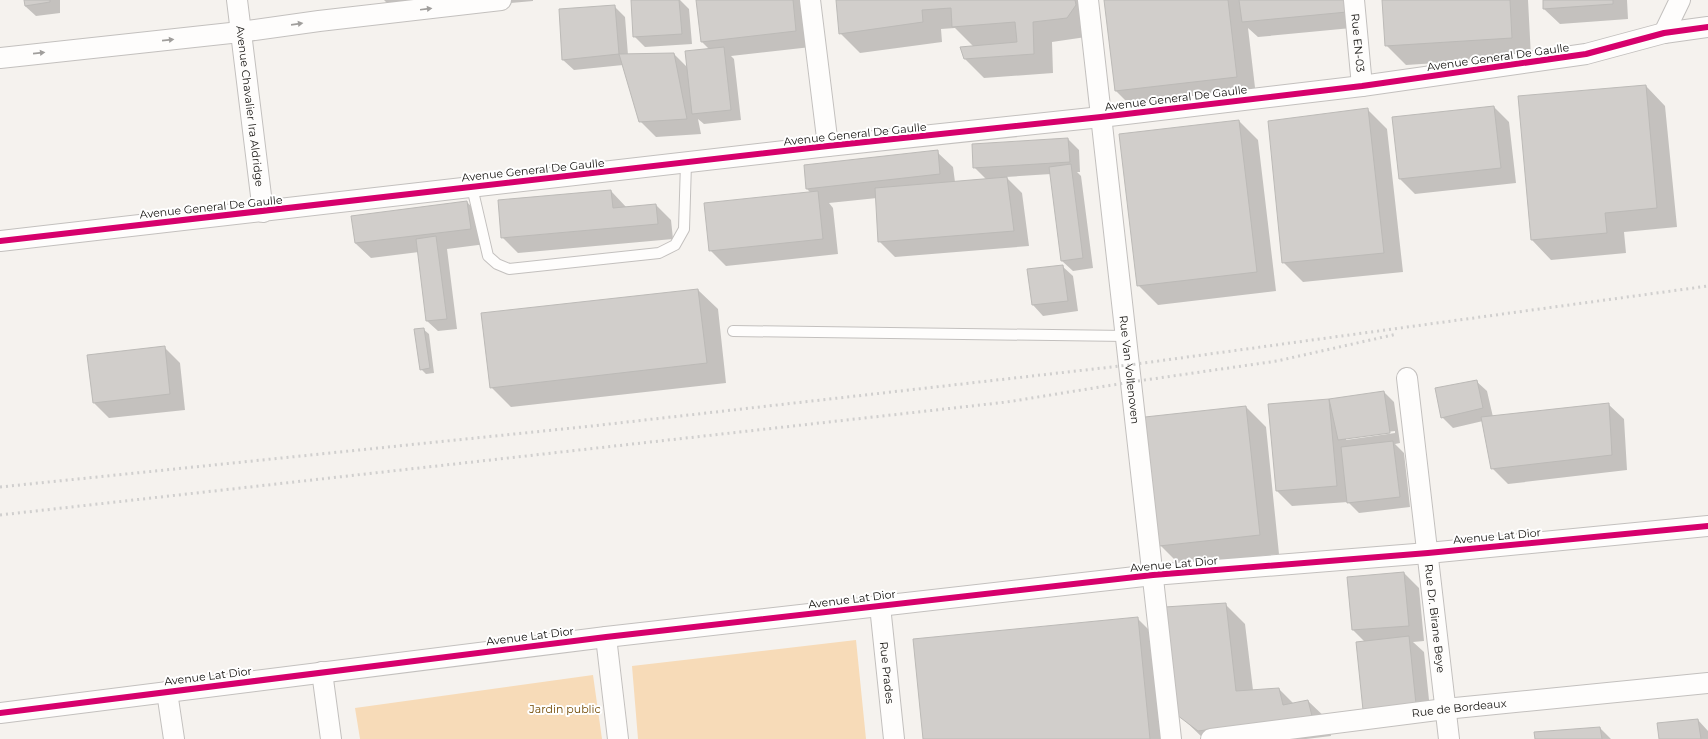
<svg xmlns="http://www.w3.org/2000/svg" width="1708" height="739" font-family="Montserrat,sans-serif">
	<rect width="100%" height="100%" fill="#f5f2ee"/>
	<path fill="#f7dbb8" d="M 856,640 L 866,739 L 638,739 L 632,666 Z
		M 593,675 L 602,739 L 360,739 L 355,708 Z"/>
	<path fill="#0003" fill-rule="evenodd" d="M 25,0 L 60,0 L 60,13 L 36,16 L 25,6 Z
		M 384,0 L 533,0 L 533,1 L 397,13 Z
		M 650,0 L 680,0 L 689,9 L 692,44 L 645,47 L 634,36 Z
		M 697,0 L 806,0 L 811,47 L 731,56 L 734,59 L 741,120 L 704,124 L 698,119 L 701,134 L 656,137 L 640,121 L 623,65 L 574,70 L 563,60 L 614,6 L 625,17 L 628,55 L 674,54 L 688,68 L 710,50 L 702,42 Z
		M 837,0 L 1092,0 L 1086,37 L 1052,42 L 1053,73 L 984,78 L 965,59 L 974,47 L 955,28 L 941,29 L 942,42 L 860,53 L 840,33 Z
		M 1105,0 L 1360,0 L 1362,27 L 1258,37 L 1248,28 L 1256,96 L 1135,110 L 1115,90 Z
		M 1383,0 L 1528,0 L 1531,57 L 1406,65 L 1386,45 Z
		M 1544,0 L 1627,0 L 1628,19 L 1560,24 L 1544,9 Z
		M 1646,86 L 1665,106 L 1677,227 L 1624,232 L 1626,253 L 1551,260 L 1532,240 Z
		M 1494,107 L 1509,122 L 1516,183 L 1415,194 L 1400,179 Z
		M 1367,109 L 1387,129 L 1403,272 L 1303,282 L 1283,262 Z
		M 1239,121 L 1258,140 L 1276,291 L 1158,305 L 1138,285 Z
		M 1068,139 L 1079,150 L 1080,172 L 1077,172 L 1081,176 L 1093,268 L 1073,271 L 1062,261 L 1051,174 L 1006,177 L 1022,193 L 1029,246 L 895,257 L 879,241 L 877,198 L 829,203 L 833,208 L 838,254 L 726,266 L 710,250 L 811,193 L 807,189 L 937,152 L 953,167 L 955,182 L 986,179 L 974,167 Z
		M 611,191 L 627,208 L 656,205 L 671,220 L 673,239 L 518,253 L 502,237 Z
		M 467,202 L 482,218 L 486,244 L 447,249 L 457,329 L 438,331 L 427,321 L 419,252 L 371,258 L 355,243 Z
		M 1062,266 L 1073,276 L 1078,311 L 1043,316 L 1033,305 L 1028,270 Z
		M 698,290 L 718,309 L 726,383 L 511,407 L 491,387 Z
		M 423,329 L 429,334 L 434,373 L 426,374 L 421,369 Z
		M 164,347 L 180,363 L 185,410 L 109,418 L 94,403 Z
		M 1476,381 L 1487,391 L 1493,417 L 1608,404 L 1624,419 L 1627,470 L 1508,484 L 1492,468 L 1483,421 L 1453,428 L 1442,417 Z
		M 1384,392 L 1394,402 L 1400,443 L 1395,444 L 1404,453 L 1410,507 L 1359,513 L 1348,502 L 1292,506 L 1277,491 L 1269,405 L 1329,400 ZM 1395,431 L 1395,433 L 1346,440 L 1346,437 Z
		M 1246,407 L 1266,427 L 1279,554 L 1180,565 L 1160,545 Z
		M 1404,573 L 1419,588 L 1424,641 L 1413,642 L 1424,652 L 1431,719 L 1357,643 L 1365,642 L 1353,630 Z
		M 1225,604 L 1245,624 L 1253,690 L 1279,689 L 1294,704 L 1308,701 L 1328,720 L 1331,736 L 1306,739 L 1204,739 L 1178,714 Z
		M 1137,618 L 1157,638 L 1167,739 L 924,739 Z
		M 1698,720 L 1708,731 L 1708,739 L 1660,739 Z
		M 1600,728 L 1611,739 L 1536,739 Z"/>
	<path fill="#d1cecb" stroke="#bcbab7" d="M 24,0 L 50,0 L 50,2 L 25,6 Z
		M 631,0 L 679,0 L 682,34 L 633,37 Z
		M 696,0 L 793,0 L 796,31 L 701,42 Z
		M 836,0 L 1075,0 L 1076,5 L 1067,18 L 1033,22 L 1034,54 L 964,59 L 960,47 L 1017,42 L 1015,22 L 952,27 L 951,8 L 922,10 L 923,22 L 839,34 Z
		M 1104,0 L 1228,0 L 1237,77 L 1115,91 Z
		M 1239,0 L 1346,0 L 1347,12 L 1242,22 Z
		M 1382,0 L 1510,0 L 1512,38 L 1385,46 Z
		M 1543,0 L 1613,0 L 1613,4 L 1543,9 Z
		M 615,5 L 619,54 L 562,60 L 559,9 Z
		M 724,47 L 731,110 L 692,114 L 685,51 Z
		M 674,53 L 687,119 L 639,122 L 619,54 Z
		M 1646,85 L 1657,208 L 1605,213 L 1607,233 L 1531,240 L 1518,96 Z
		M 1494,106 L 1501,168 L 1399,179 L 1392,117 Z
		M 1368,108 L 1384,253 L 1282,263 L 1268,121 Z
		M 1239,120 L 1257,272 L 1137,286 L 1119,134 Z
		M 1068,138 L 1070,162 L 973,168 L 972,144 Z
		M 938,150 L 940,174 L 806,189 L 804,165 Z
		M 1071,164 L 1083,258 L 1061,261 L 1049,167 Z
		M 1007,177 L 1014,231 L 878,242 L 875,188 Z
		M 611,190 L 613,208 L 656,204 L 658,224 L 501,238 L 498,200 Z
		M 818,191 L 823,239 L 709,251 L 704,203 Z
		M 467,201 L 471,229 L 355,243 L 351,216 Z
		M 436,236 L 447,319 L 426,321 L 416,239 Z
		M 1063,265 L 1068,301 L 1032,305 L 1027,269 Z
		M 698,289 L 707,363 L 490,388 L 481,313 Z
		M 424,328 L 430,368 L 420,370 L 414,329 Z
		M 165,346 L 170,394 L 93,403 L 87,355 Z
		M 1477,380 L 1483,408 L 1441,418 L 1435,388 Z
		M 1384,391 L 1390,433 L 1338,440 L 1329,399 Z
		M 1329,399 L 1337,486 L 1276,491 L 1268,404 Z
		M 1609,403 L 1612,455 L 1491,469 L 1481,417 Z
		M 1246,406 L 1260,535 L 1159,546 L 1145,417 Z
		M 1393,441 L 1400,497 L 1347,503 L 1341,447 Z
		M 1404,572 L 1409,626 L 1352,630 L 1347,577 Z
		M 1226,603 L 1236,691 L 1279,688 L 1283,705 L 1308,700 L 1312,716 L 1198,731 L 1177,715 L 1165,607 Z
		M 1138,617 L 1150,739 L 923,739 L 913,639 Z
		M 1409,636 L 1416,704 L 1363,710 L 1356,642 Z
		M 1698,719 L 1701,739 L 1659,739 L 1657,723 Z
		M 1600,727 L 1602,739 L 1535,739 L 1534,732 Z"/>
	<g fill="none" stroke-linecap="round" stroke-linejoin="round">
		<defs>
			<path id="service" d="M 472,187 L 488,256 L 497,264 L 509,269 L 659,253 L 675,245 L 684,229 L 686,163
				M 733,331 L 1126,336"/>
			<g id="minor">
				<path id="s1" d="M 237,0 L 263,212"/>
				<path d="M 810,0 L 828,146"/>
				<path id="s2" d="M 1088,0 L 1171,739"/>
				<path id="s3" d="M 1354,0 L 1362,86"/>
				<path d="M 1664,33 L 1680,0"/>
				<path d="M 0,58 L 240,32 L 319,21 L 501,0"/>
				<path d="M 0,241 L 828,146 L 1101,117 L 1362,86 L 1586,54 L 1664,33 L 1708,27"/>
				<path id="s4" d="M 1407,378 L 1449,739"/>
				<path id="s5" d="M 880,606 L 894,739"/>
				<path d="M 606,637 L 618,739"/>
				<path d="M 322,672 L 331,739"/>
				<path d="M 167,692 L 174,739"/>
				<path d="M 0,713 L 606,637 L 1153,575 L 1428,553 L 1708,526"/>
				<path id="s6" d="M 1211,739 L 1445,709 L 1708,683"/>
			</g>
		</defs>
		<use href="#service" stroke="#c3c0be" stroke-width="12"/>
		<use href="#minor" stroke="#c3c0be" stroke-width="22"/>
		<use href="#service" stroke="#fefdfc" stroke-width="10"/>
		<use href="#minor" stroke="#fefdfc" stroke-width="20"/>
		<path stroke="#d0cfce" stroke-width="3" stroke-dasharray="2 4" stroke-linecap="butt" d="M 0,487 L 592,426 L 1129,365 L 1708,286
			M 0,515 L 1007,402 L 1131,382 L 1277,361 L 1397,334"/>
		<defs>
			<path id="cycleway" d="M 0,241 L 828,146 L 1101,117 L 1362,86 L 1586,54 L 1664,33 L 1708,27
				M 0,713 L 606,637 L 1153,575 L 1428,553 L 1708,526"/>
		</defs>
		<use href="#cycleway" stroke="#fff" stroke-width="8"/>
		<use href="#cycleway" stroke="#d6006c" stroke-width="6"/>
	</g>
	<defs><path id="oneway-solid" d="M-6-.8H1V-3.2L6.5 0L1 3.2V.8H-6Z"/></defs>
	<g fill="#a09e9c">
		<use href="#oneway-solid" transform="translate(426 9) rotate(-7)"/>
		<use href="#oneway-solid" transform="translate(297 24) rotate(-8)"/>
		<use href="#oneway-solid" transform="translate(168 40) rotate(-6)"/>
		<use href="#oneway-solid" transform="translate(39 53) rotate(-6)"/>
	</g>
	<g text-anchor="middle" stroke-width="4" stroke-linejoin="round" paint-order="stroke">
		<g font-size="11" fill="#12100d" stroke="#fff">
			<text dy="4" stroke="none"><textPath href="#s3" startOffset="43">Rue EN-03</textPath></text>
			<text transform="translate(1498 57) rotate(-8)" y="4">Avenue General De Gaulle</text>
			<text transform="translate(1176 98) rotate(-7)" y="4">Avenue General De Gaulle</text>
			<text dy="4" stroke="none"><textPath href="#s1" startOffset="107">Avenue Chavalier Ira Aldridge</textPath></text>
			<text transform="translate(855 134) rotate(-6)" y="4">Avenue General De Gaulle</text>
			<text transform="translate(533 170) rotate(-6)" y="4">Avenue General De Gaulle</text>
			<text transform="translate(211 207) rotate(-6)" y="4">Avenue General De Gaulle</text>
			<text dy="4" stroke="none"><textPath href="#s2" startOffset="372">Rue Van Vollenoven</textPath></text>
			<text transform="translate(1497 536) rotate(-5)" y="4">Avenue Lat Dior</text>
			<text transform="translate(1174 564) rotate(-5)" y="4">Avenue Lat Dior</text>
			<text transform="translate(852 599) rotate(-7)" y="4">Avenue Lat Dior</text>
			<text dy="4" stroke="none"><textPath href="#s4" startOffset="242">Rue Dr. Birane Beye</textPath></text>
			<text transform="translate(530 636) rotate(-7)" y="4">Avenue Lat Dior</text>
			<text dy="4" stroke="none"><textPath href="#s5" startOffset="67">Rue Prades</textPath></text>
			<text transform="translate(208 676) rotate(-7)" y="4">Avenue Lat Dior</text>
			<text dy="4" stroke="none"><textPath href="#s6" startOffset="250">Rue de Bordeaux</textPath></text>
		</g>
		<g font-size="11" fill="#714800" stroke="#fff">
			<text x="565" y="713">Jardin public</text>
		</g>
	</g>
</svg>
